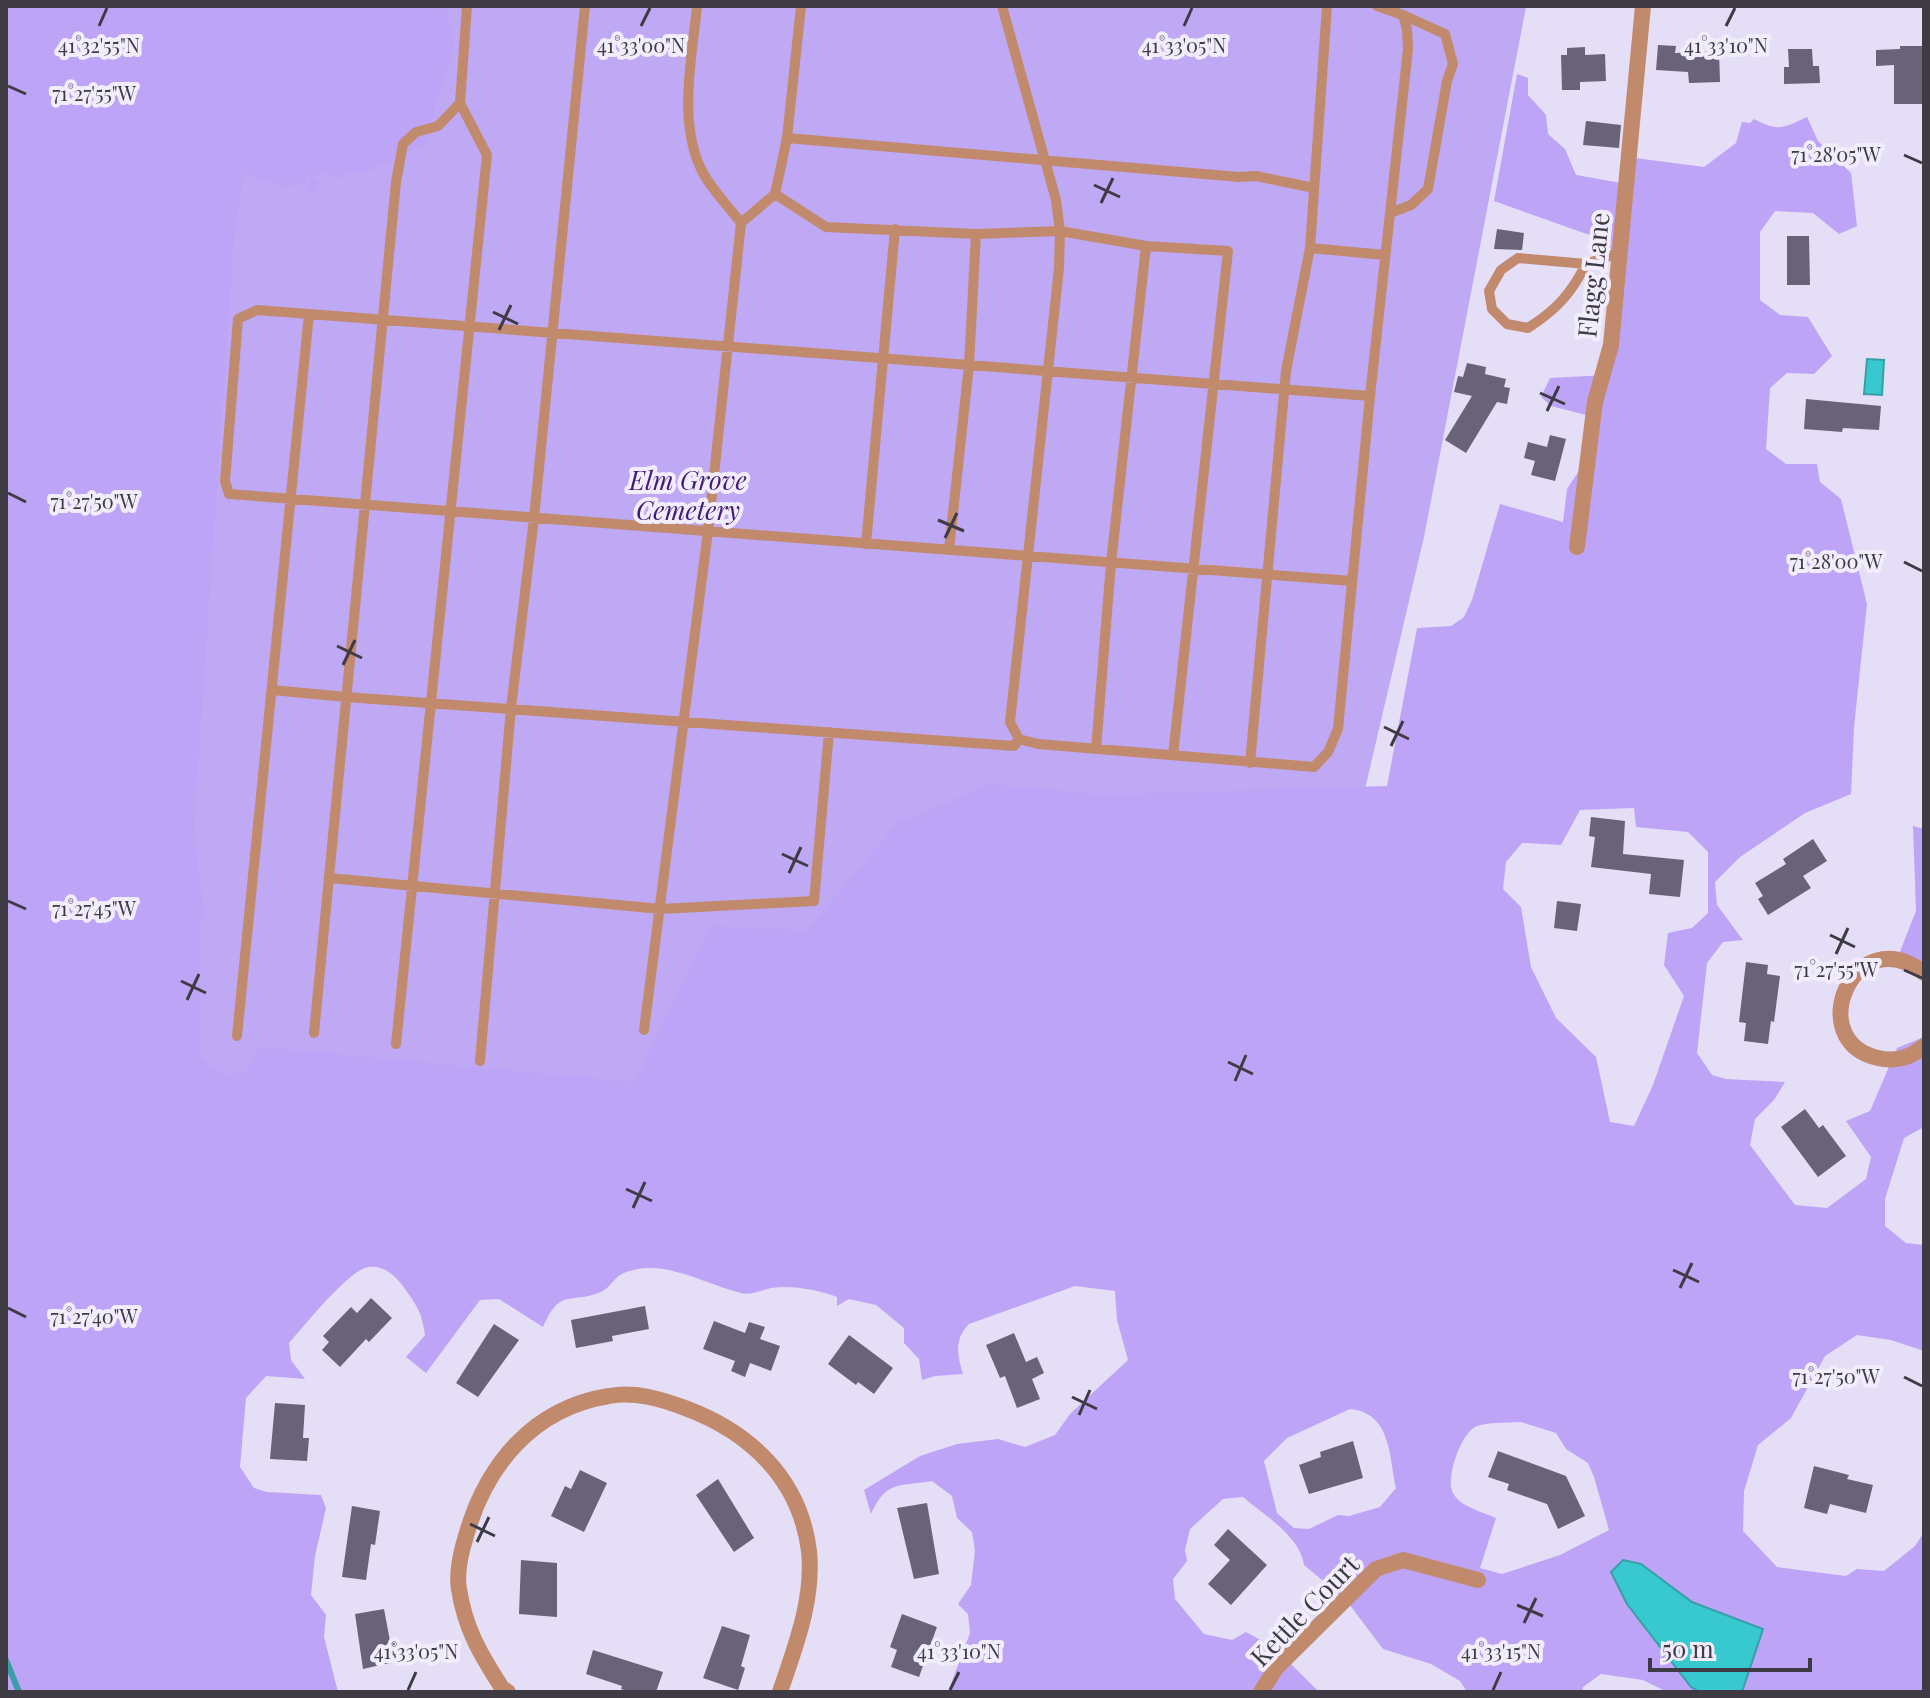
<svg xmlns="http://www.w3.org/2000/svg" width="1930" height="1698" font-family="'Playfair Display',serif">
	<rect width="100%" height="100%" fill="#e5def7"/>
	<path fill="#bfa8f4" d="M 412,6 L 1526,7 L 1424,537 L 1361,806 L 652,1120 L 185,1235 L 180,925 L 211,139 Z"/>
	<path fill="#bea4f6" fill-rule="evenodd" d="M 6,6 L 446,6 L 455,49 L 435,103 L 427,147 L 419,147 L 371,170 L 345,172 L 339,179 L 320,173 L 314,177 L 320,183 L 317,192 L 308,190 L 311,179 L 309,176 L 303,182 L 285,188 L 244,172 L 234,239 L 194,824 L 204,919 L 199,923 L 201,1059 L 225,1076 L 246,1071 L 260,1047 L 635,1082 L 710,926 L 807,930 L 898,823 L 990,784 L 1095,794 L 1131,794 L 1387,786 L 1417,628 L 1451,626 L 1464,617 L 1472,600 L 1500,504 L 1563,522 L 1567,489 L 1587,459 L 1590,416 L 1551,406 L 1541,397 L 1550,378 L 1606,375 L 1623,260 L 1598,238 L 1494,201 L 1517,74 L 1528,78 L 1528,95 L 1546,115 L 1548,134 L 1565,149 L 1576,175 L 1627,184 L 1635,158 L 1704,167 L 1736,143 L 1742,122 L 1750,123 L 1754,119 C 1779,132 1783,128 1807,117 L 1818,141 L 1851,173 L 1857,226 L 1839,234 L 1813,213 L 1775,211 L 1760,232 L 1760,300 L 1780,315 L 1808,317 L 1832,356 L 1814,374 L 1787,373 L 1770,388 L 1766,449 L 1786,464 L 1817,464 L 1820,482 L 1841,499 L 1867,604 L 1854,727 L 1851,794 L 1805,813 L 1740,857 L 1715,882 L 1717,905 L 1743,940 L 1723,942 L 1707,963 L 1697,1053 L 1712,1075 L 1726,1079 L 1785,1082 L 1774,1100 L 1755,1119 L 1750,1145 L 1795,1205 L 1827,1208 L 1866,1179 L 1871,1157 L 1846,1121 L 1870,1111 L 1897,1048 L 1924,1037 L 1924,1127 L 1904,1138 L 1885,1199 L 1885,1226 L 1906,1243 L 1924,1245 L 1924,1351 L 1891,1340 L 1857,1335 L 1825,1356 L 1791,1418 L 1758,1445 L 1744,1491 L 1743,1531 L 1777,1567 L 1846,1576 L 1857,1569 L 1884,1571 L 1915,1546 L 1924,1532 L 1924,1692 L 1742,1692 L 1763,1629 L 1692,1602 L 1641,1564 L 1613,1574 L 1691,1687 L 1700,1692 L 1667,1692 L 1643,1680 L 1601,1674 L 1583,1687 L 1582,1692 L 1467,1692 L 1460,1681 L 1431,1664 L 1383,1649 L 1346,1600 L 1304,1565 C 1300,1536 1264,1515 1243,1497 L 1223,1499 L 1190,1529 L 1185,1550 L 1187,1561 L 1173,1579 L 1175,1599 L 1204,1634 L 1232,1640 L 1246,1632 L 1287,1655 L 1287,1660 L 1319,1692 L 948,1692 L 970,1633 L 968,1614 L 958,1604 L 971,1585 L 975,1550 L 972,1532 L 957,1518 L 952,1496 L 932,1481 C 897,1487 887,1480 871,1514 L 864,1490 L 920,1456 L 957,1444 L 998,1439 L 1025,1447 L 1055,1435 L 1070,1414 L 1128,1360 L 1117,1320 L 1115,1291 L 1075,1286 L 969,1324 C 954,1339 957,1355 963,1374 L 935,1376 L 922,1380 L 919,1359 L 904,1343 L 904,1328 L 876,1305 L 849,1299 L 837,1306 L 837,1297 C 817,1290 793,1285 771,1288 C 762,1290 750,1296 741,1293 C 704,1284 662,1257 624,1273 C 614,1277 610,1288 601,1292 C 568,1305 561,1287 543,1327 L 499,1299 L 480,1300 L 426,1373 L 406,1357 L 425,1335 C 422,1312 416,1304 402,1285 C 394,1274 380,1263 365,1268 C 345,1275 305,1325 289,1343 L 291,1360 L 305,1379 L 266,1376 L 246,1398 L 240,1467 L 254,1488 L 267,1492 L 321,1495 L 326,1508 L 315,1556 L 311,1595 L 326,1615 L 324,1637 L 338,1692 L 6,1692 ZM 1634,808 L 1636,827 L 1688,832 L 1708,852 L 1708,913 L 1692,928 L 1668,933 L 1664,965 L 1684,996 L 1653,1085 L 1634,1126 L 1610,1122 L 1596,1057 L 1556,1018 L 1531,967 L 1521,907 L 1503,889 L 1506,862 L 1522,843 L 1561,845 L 1580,810 ZM 1350,1409 C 1391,1413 1389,1455 1396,1488 L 1380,1507 L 1349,1516 L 1338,1515 L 1309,1529 L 1294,1528 L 1277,1513 L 1264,1461 L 1287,1438 ZM 1521,1422 L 1556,1433 L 1566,1449 L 1588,1463 L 1594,1477 L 1609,1530 L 1560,1555 L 1502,1574 L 1480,1568 L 1496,1518 C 1483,1512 1460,1507 1453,1493 C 1445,1479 1461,1432 1477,1426 C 1489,1422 1507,1423 1521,1422 Z
		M 1913,826 L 1924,829 L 1924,976 L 1899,954 L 1916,911 Z"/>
	<path fill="#38c8d0" stroke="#3a9ea6" stroke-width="2" d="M 1867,359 L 1884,360 L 1882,395 L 1864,394 Z
		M 1623,1560 L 1641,1564 L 1692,1602 L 1763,1629 L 1742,1692 L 1700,1692 L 1691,1687 L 1627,1604 L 1611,1572 Z"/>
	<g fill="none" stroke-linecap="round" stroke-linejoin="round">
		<path stroke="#3a9ea6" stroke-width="6" d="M 6,1660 L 19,1692"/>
	</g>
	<path fill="#696379" d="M 1658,45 L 1676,46 L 1675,53 L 1719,51 L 1720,82 L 1689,83 L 1688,72 L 1656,70 Z
		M 1900,46 L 1924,46 L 1924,104 L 1894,104 L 1894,65 L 1876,66 L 1876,50 L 1900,49 Z
		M 1585,47 L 1585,55 L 1605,54 L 1606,81 L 1580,82 L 1580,90 L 1562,90 L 1561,55 L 1567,55 L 1567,48 Z
		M 1788,49 L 1812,49 L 1813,66 L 1819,66 L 1820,83 L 1784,84 L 1784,67 L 1789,67 Z
		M 1586,121 L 1621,125 L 1619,148 L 1583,145 Z
		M 1497,229 L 1524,233 L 1522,250 L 1494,249 Z
		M 1787,236 L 1809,236 L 1810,285 L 1787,285 Z
		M 1467,363 L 1486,367 L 1485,374 L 1506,379 L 1504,387 L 1510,388 L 1507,404 L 1497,402 L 1466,453 L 1445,440 L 1472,396 L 1454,392 L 1458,376 L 1463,377 Z
		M 1806,399 L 1881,406 L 1879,430 L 1843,428 L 1842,432 L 1804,429 Z
		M 1550,435 L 1566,439 L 1555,481 L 1531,475 L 1535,461 L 1524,458 L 1528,442 L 1547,447 Z
		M 1591,817 L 1625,821 L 1623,854 L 1684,860 L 1680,897 L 1649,894 L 1651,874 L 1591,867 L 1595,837 L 1589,836 Z
		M 1813,839 L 1827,861 L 1803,876 L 1811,888 L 1768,915 L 1758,899 L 1763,896 L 1755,883 L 1786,864 L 1783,859 Z
		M 1557,901 L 1581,904 L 1577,931 L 1554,928 Z
		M 1746,962 L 1768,965 L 1767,974 L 1780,976 L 1774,1022 L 1771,1021 L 1768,1044 L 1744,1041 L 1746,1023 L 1739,1022 Z
		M 1805,1109 L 1819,1128 L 1823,1125 L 1846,1156 L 1818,1177 L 1781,1127 Z
		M 371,1298 L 392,1318 L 369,1342 L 366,1339 L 340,1367 L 322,1350 L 329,1342 L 323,1336 L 351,1307 L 357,1313 Z
		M 645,1306 L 649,1329 L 612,1336 L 613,1341 L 576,1348 L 571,1320 Z
		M 714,1321 L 745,1333 L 749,1322 L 765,1327 L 760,1339 L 780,1346 L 771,1371 L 750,1363 L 745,1377 L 731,1371 L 735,1361 L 703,1349 Z
		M 494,1324 L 519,1340 L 478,1397 L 456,1383 Z
		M 1014,1333 L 1026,1362 L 1037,1357 L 1044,1373 L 1032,1379 L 1040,1399 L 1017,1408 L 1005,1376 L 1000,1378 L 986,1345 Z
		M 849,1335 L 893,1368 L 874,1394 L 858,1382 L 856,1385 L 828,1364 Z
		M 275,1403 L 305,1405 L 303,1438 L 309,1438 L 307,1461 L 270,1459 Z
		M 1353,1441 L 1363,1478 L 1309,1494 L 1299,1465 L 1321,1457 L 1320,1452 Z
		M 1498,1451 L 1566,1476 L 1585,1516 L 1558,1529 L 1547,1504 L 1507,1490 L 1509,1484 L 1488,1477 Z
		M 1814,1466 L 1849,1475 L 1847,1479 L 1873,1485 L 1866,1513 L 1830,1504 L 1827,1514 L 1804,1508 Z
		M 580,1470 L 607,1483 L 584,1532 L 551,1516 L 565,1486 L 571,1489 Z
		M 718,1479 L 754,1538 L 734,1552 L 696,1495 Z
		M 927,1503 L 939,1574 L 914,1579 L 897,1508 Z
		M 352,1506 L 380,1511 L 375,1545 L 371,1544 L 366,1580 L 342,1577 Z
		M 1228,1529 L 1267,1565 L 1231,1605 L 1208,1584 L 1230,1560 L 1214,1545 Z
		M 521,1560 L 557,1563 L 557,1617 L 519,1614 Z
		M 384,1609 L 390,1641 L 394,1640 L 398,1661 L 363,1669 L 355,1614 Z
		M 902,1614 L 937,1627 L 919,1677 L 891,1667 L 897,1650 L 890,1647 Z
		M 722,1626 L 750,1635 L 741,1666 L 745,1668 L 738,1690 L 703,1678 Z
		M 593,1650 L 663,1672 L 656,1692 L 630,1692 L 621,1689 L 622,1686 L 586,1674 Z"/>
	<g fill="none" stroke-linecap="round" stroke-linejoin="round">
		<path stroke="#c28a6d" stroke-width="10" d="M 1002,6 L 1056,200 L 1060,231 L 1059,268 L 1010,722 L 1019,739 L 1038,744 L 1314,767 L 1328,752 L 1338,729 L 1370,396 L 1408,49 L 1407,29 L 1403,15 L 1377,6
			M 787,138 L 1239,177 L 1256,176 L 1314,188
			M 775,194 L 826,227 L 976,234 L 1060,231 L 1146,246 L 1228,251 L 1173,755
			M 1390,213 L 1411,205 L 1428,189 L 1447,81 L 1453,64 L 1445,34 L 1403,15
			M 741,223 L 775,194 L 787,138 L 801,6
			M 1310,248 L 1385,255
			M 1586,264 C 1571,294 1556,310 1528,328 L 1507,324 L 1492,309 L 1489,291 L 1501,270 L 1518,258 L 1586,264 L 1621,252
			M 866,544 L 895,229
			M 949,550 L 969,365 L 976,234
			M 1352,581 L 229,494 L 225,481 L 238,319 L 257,310 L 1370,396
			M 272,690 L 346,697 L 1014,746 L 1019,739
			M 1096,749 L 1111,563 L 1146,246
			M 1250,763 L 1286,371 L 1310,248 L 1327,6
			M 329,878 L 661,909 L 814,901 L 829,732
			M 644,1030 L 708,531 L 741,223 C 729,207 713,191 703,173 C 677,124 692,59 697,6
			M 314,1033 L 396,182 L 403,144 L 416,132 L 438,126 L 460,103 L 467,6
			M 237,1036 L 309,314
			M 396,1044 L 487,155 L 460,103
			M 480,1061 L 511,708 L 534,518 L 585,6"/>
		<path stroke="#c28a6d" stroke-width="16" d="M 1577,547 L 1595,402 L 1611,345 L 1643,6
			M 1924,973 C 1854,918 1802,1041 1878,1058 C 1894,1062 1911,1058 1924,1046
			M 508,1692 L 502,1688 C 481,1655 465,1629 459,1589 C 456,1572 461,1552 466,1536 C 486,1465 533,1408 609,1396 C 635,1391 661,1399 685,1408 C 750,1432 800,1479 809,1551 C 814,1600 795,1647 780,1692
			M 1261,1692 L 1276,1668 L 1376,1569 L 1403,1560 L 1478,1580"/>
	</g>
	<path fill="none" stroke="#3e3b45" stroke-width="3" d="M 99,26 L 107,8M 641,26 L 650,8M 1184,26 L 1192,8M 1726,26 L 1735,8M 8,86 L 26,94M 1904,155 L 1922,163M 1094,185 L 1120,197M 1101,203 L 1113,178M 493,312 L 518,324M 499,330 L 511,305M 1540,393 L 1565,404M 1547,411 L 1559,386M 8,493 L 26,502M 938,520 L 964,531M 945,538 L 957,513M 1904,562 L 1922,571M 337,646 L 362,658M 343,665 L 355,640M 1384,727 L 1409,739M 1391,746 L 1403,721M 782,854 L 808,866M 789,873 L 801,847M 8,901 L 26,909M 1830,935 L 1855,947M 1836,954 L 1848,928M 1904,970 L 1922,978M 181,981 L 206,993M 187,1000 L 199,974M 1228,1062 L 1253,1074M 1235,1081 L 1246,1055M 626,1189 L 652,1201M 633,1208 L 645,1182M 1673,1270 L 1699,1282M 1680,1288 L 1692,1263M 8,1308 L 26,1317M 1904,1377 L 1922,1386M 1072,1397 L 1097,1409M 1079,1415 L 1090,1390M 470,1524 L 495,1536M 477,1542 L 489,1517M 1517,1605 L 1543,1616M 1524,1623 L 1536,1598M 408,1690 L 416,1672M 950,1690 L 959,1672M 1493,1690 L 1501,1672"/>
	<g text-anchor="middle" stroke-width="8" stroke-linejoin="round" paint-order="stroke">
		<g font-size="26" fill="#3e3b45" stroke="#f1edfc">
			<text transform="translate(1594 275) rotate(-84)" y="9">Flagg Lane</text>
			<text transform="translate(1305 1611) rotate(-46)" y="9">Kettle Court</text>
		</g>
		<g font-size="26" font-style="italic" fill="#431a77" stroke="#f1edfc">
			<text x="688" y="490">Elm Grove<tspan x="688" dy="30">Cemetery</tspan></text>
		</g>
	</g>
	<g font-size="20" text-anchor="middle" fill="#3e3b45" stroke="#f1edfc" stroke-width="8" stroke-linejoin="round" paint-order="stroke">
		<text x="99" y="53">41°32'55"N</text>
		<text x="641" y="53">41°33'00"N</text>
		<text x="1184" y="53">41°33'05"N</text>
		<text x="1726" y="53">41°33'10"N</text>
		<text x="94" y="101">71°27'55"W</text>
		<text x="1836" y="162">71°28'05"W</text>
		<text x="94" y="509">71°27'50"W</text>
		<text x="1836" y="569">71°28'00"W</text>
		<text x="94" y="916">71°27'45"W</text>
		<text x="1836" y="977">71°27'55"W</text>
		<text x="94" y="1324">71°27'40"W</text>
		<text x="1836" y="1384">71°27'50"W</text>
		<text x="959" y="1659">41°33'10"N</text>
		<text x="1501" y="1659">41°33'15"N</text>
		<text x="416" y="1659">41°33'05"N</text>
	</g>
	<rect width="1930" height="1698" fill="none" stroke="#3e3b45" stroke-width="16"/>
	<path d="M1650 1658v12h160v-12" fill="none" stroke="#3e3b45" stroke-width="4"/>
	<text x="1662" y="1658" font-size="24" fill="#3e3b45" stroke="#f1edfc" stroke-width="6" paint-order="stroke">50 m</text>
</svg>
